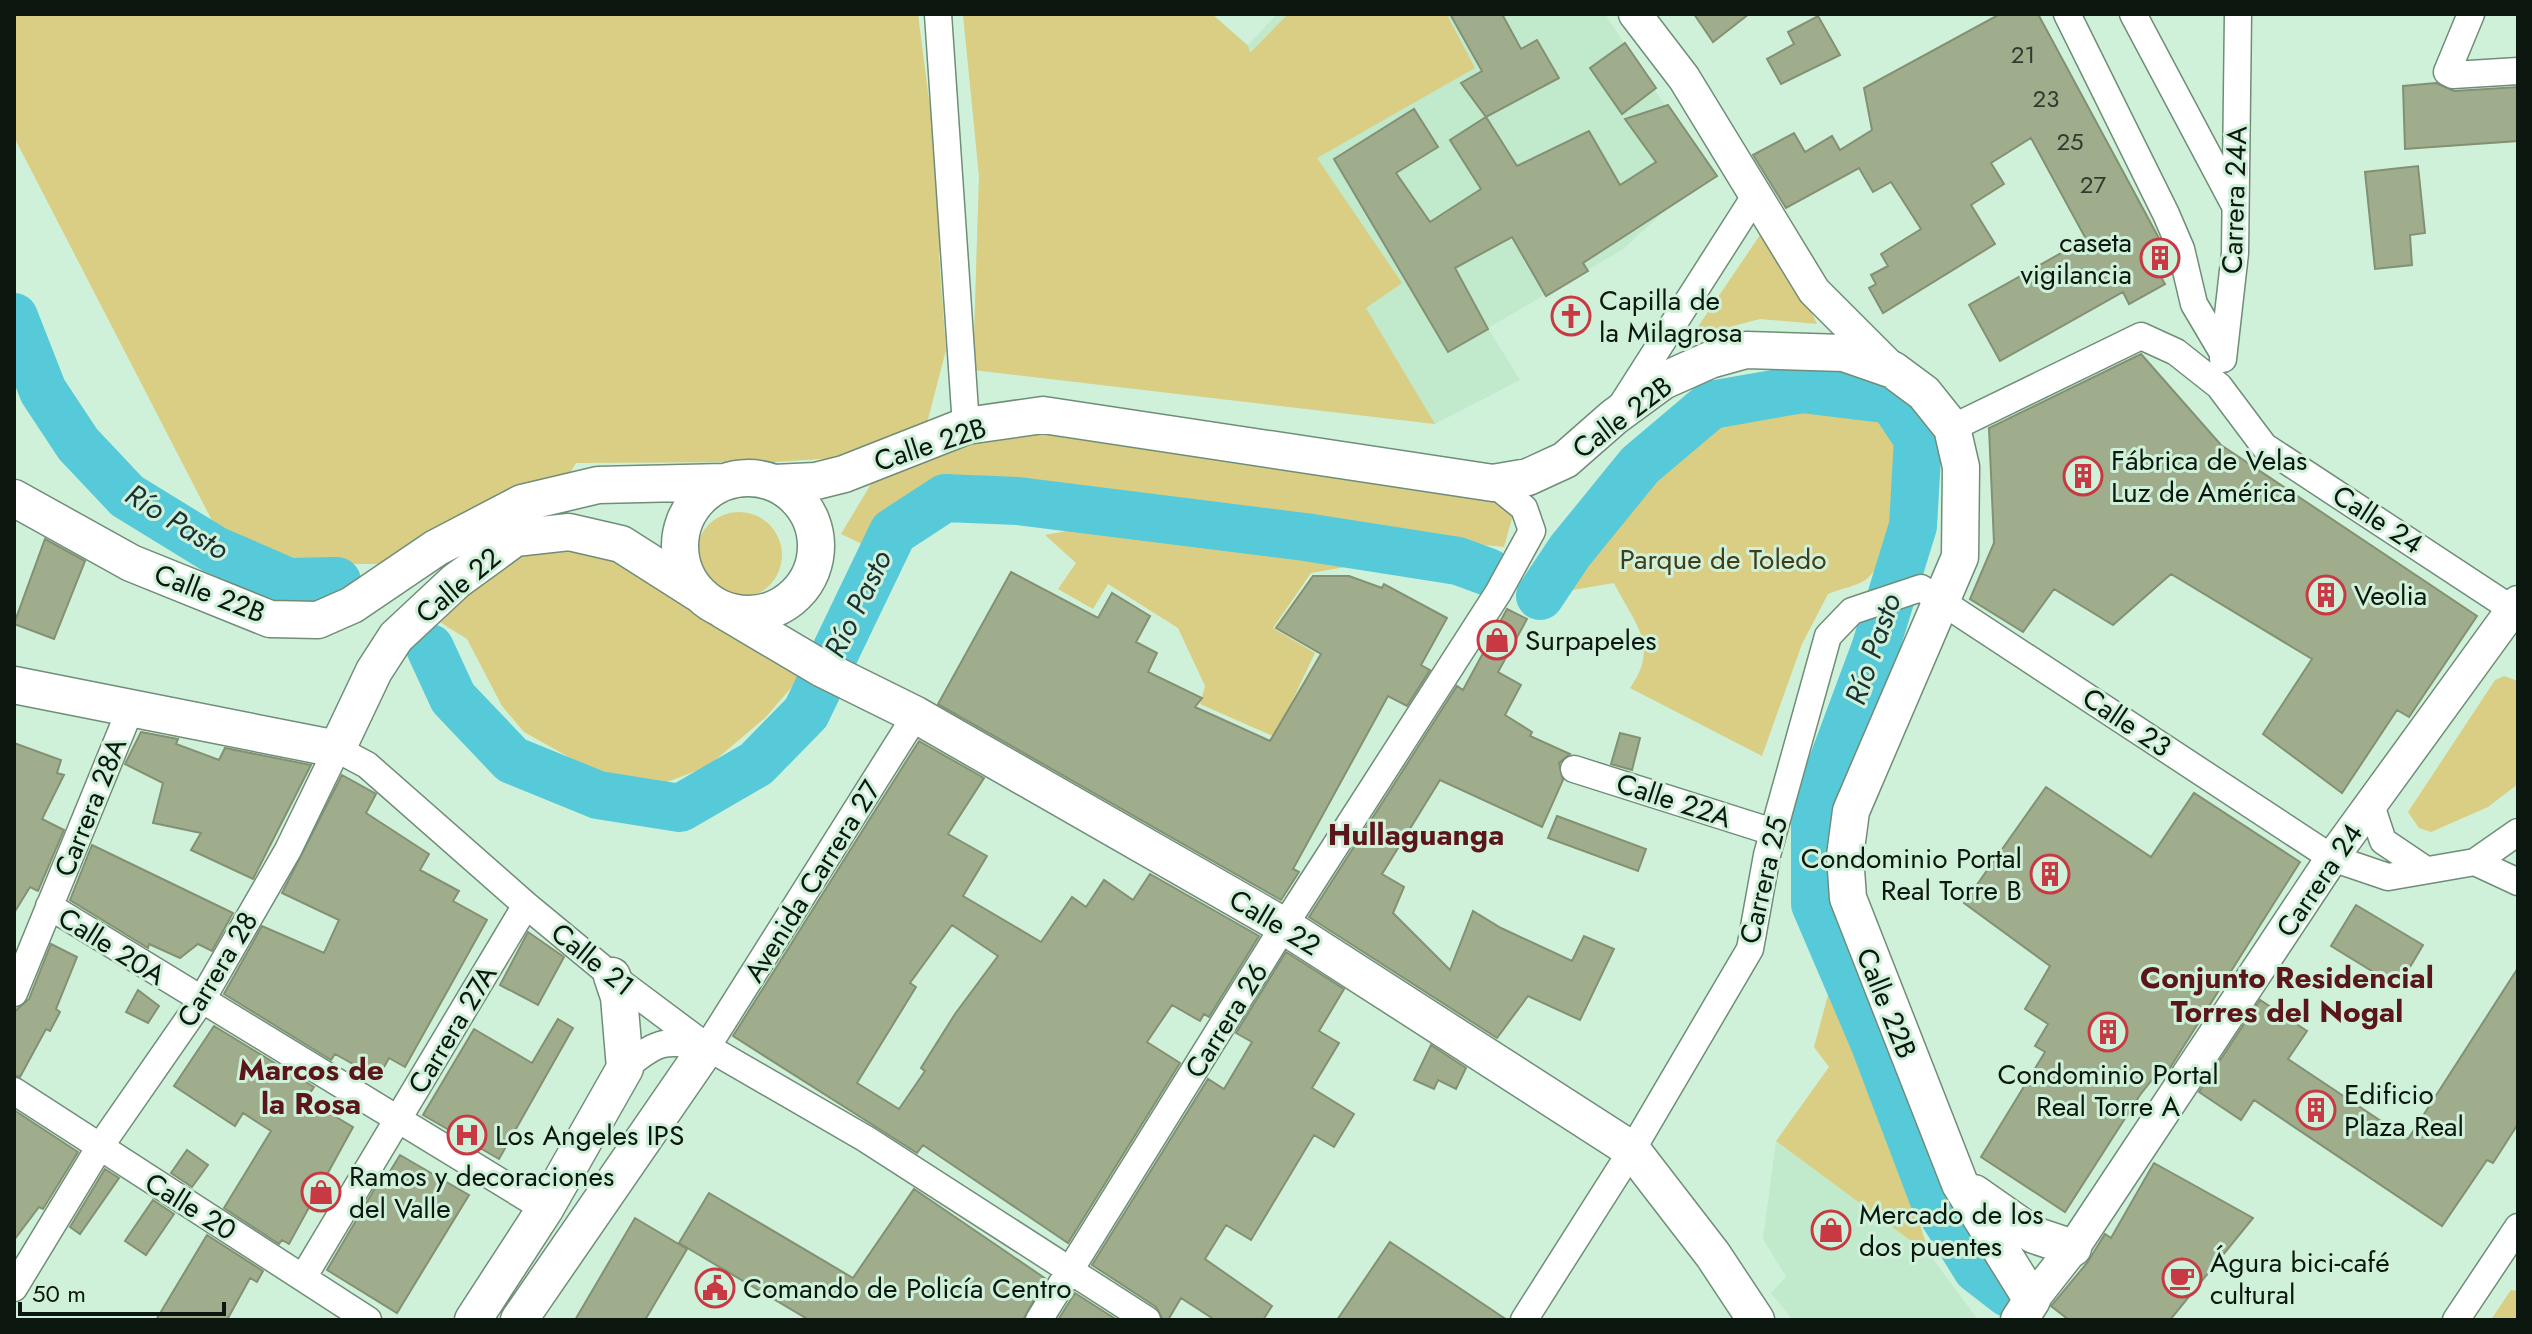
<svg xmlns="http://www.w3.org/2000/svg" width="2532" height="1334" font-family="Jost,sans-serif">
	<rect width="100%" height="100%" fill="#d0f1d9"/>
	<path fill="#c1e9cc" d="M 963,14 L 1212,14 L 1248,45 L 1277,14 L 1605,14 L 1708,171 L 1622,250 L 1488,328 L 1520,380 L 1435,424 L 973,370 L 979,176 Z
		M 1776,1141 L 1930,1255 L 1978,1320 L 1793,1320 L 1771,1293 L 1786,1277 L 1763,1239 Z"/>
	<path fill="#d9ce83" d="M 14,14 L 918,14 L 943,210 L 939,255 L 946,350 L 926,427 L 852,457 L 774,462 L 576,463 L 558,493 L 407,564 L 314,564 L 219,534 L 14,137 Z
		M 963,14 L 1212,14 L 1248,46 L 1250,53 L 1288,14 L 1451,14 L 1448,17 L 1475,68 L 1317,158 L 1402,283 L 1366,308 L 1435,424 L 973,370 L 979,176 Z
		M 1762,232 L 1792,271 L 1817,324 L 1760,319 L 1691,337 Z
		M 1774,403 C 1799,404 1857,402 1878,414 C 1919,436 1898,551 1868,578 C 1859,586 1839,589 1828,594 L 1802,644 L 1762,756 L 1630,688 C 1660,645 1635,625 1614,583 L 1561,592 L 1562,574 L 1619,505 L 1680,451 L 1726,417 Z
		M 1043,428 L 1504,498 L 1514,511 L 1504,547 L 1018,501 L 945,498 L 893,532 L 881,553 L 841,534 L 874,479 L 961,440 Z
		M696 555a43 43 0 1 1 86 0a43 43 0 1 1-86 0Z
		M 1110,523 L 1272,542 L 1345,567 L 1311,573 L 1273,628 L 1315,653 L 1275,737 L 1200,704 L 1205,686 L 1178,628 L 1108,584 L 1093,609 L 1058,589 L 1076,563 L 1045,535 Z
		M 560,546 L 619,559 L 802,675 L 765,718 L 707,767 L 656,786 L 610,780 L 524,732 L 502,706 L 467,639 L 435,619 L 515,556 Z
		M 2504,676 L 2518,681 L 2518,784 L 2488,807 L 2431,832 L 2419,828 L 2408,812 L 2495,680 Z
		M 1828,995 L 1895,1150 L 1930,1255 L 1776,1141 L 1829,1067 L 1814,1047 Z
		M 2511,1290 L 2518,1291 L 2518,1320 L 2492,1318 Z"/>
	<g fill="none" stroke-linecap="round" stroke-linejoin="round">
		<path stroke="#57cad9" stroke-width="48" d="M 14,317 L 43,391 L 78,444 L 127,496 L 215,550 L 289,582 L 337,581
			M 1540,596 L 1570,551 L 1640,465 L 1711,405 L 1802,389 L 1892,400 L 1918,439 L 1913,526 L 1875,649 L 1815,810 L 1815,904 L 1874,1042 L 1934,1200 L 1977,1269 L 2008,1293
			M 430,648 L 453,698 L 512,760 L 598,795 L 680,808 L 756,764 L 806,713 L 893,532 L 945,498 L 1018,501 L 1305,537 L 1458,561 L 1488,572"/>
	</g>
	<path fill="#9fad8d" stroke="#839172" stroke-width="2" fill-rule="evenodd" d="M 1450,14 L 1502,14 L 1521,49 L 1537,40 L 1559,78 L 1486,117 L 1461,83 L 1482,71 Z
		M 1694,14 L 1749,14 L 1713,42 Z
		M 2000,14 L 2038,14 L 2162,244 L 2168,264 L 2157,270 L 2165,284 L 2129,304 L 2123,292 L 2000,361 L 1969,305 L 2086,239 L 2031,138 L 1991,163 L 2004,184 L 1971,205 L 1995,244 L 1883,313 L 1869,288 L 1876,284 L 1871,275 L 1888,266 L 1881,254 L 1921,229 L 1891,182 L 1873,192 L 1859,168 L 1786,208 L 1753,155 L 1794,133 L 1805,152 L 1832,136 L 1840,150 L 1872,130 L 1864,88 Z
		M 1818,16 L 1840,55 L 1781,84 L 1767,59 L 1794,44 L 1788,32 Z
		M 1625,43 L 1656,88 L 1622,114 L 1590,68 Z
		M 2436,83 L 2454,91 L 2518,87 L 2518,141 L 2405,149 L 2403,86 Z
		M 1668,105 L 1717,176 L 1583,263 L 1588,271 L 1546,296 L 1512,237 L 1455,268 L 1488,329 L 1448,352 L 1334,159 L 1414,109 L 1438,147 L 1396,173 L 1430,222 L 1481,189 L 1450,140 L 1486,117 L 1517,166 L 1589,131 L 1620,185 L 1656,162 L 1625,119 Z
		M 2418,166 L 2425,233 L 2410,235 L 2412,265 L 2375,269 L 2365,172 Z
		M 2141,354 L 2221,445 L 2477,616 L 2409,717 L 2397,710 L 2342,793 L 2263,734 L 2312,659 L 2171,574 L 2113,625 L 2054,589 L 2023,632 L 1970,599 L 1994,543 L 1989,428 Z
		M 45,539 L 85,561 L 54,639 L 14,624 Z
		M 1011,572 L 1098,618 L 1112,593 L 1150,616 L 1136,642 L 1157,653 L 1148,672 L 1202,698 L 1195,707 L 1270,741 L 1321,654 L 1276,628 L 1313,576 L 1349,576 L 1382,588 L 1384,584 L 1447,618 L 1421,665 L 1430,670 L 1407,706 L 1388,696 L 1293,869 L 1299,872 L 1281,900 L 938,704 Z
		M 1507,609 L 1527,619 L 1498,672 L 1521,685 L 1505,715 L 1532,732 L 1530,736 L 1570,754 L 1559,763 L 1563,780 L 1542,827 L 1440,780 L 1382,874 L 1404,887 L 1393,913 L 1450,970 L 1473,911 L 1501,928 L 1572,961 L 1584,936 L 1614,949 L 1580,1020 L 1528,996 L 1497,1038 L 1309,917 L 1457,686 L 1463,690 Z
		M 141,732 L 178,739 L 176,744 L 219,760 L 225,748 L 311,765 L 253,879 L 191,850 L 201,833 L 153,823 L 163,783 L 125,764 Z
		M 1620,733 L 1640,738 L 1632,770 L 1611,764 Z
		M 919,741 L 984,778 L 948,834 L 987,856 L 963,896 L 1041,942 L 1072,897 L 1086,907 L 1104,880 L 1133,900 L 1150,874 L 1259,936 L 1209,1017 L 1204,1014 L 1200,1021 L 1172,1005 L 1147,1042 L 1180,1063 L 1068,1243 L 923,1145 L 917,1153 L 733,1036 ZM 952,925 L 998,956 L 955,1014 L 921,1068 L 925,1071 L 899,1109 L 857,1083 L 916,987 L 910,983 Z
		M 14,743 L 61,760 L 57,773 L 64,775 L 42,819 L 64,830 L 38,891 L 30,887 L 14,913 Z
		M 342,775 L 376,794 L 366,813 L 429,854 L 420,870 L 459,891 L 453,901 L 487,920 L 405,1067 L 389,1058 L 378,1078 L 335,1054 L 331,1060 L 224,994 L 262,926 L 324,953 L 339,920 L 282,893 Z
		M 2046,787 L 2151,857 L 2194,793 L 2300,862 L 2168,1071 L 2162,1067 L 2140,1095 L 2065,1212 L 1981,1157 L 2045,1052 L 2035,1046 L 2048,1024 L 2025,1009 L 2050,966 L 1964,903 Z
		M 1557,816 L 1646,849 L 1638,871 L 1548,838 Z
		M 92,845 L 233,913 L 212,951 L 198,944 L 180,958 L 149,944 L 148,948 L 70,900 Z
		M 2356,905 L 2423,945 L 2398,987 L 2331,946 Z
		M 528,932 L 564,957 L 538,1005 L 500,985 Z
		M 51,944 L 77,957 L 56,1009 L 60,1012 L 50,1031 L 46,1029 L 20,1077 L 14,1075 L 14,1012 L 29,999 Z
		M 1286,952 L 1344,989 L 1319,1031 L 1339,1043 L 1312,1088 L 1354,1114 L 1334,1147 L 1314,1135 L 1251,1240 L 1226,1225 L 1205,1259 L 1272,1306 L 1263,1320 L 1215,1320 L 1181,1298 L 1168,1320 L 1163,1320 L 1156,1307 L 1092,1265 L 1208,1079 L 1224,1089 L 1252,1042 L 1236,1033 Z
		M 2518,968 L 2518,1124 L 2493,1163 L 2487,1160 L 2442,1226 L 2254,1100 L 2241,1120 L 2199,1092 L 2260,1000 L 2307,1031 L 2288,1059 L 2408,1139 Z
		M 138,990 L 159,1006 L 148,1023 L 126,1012 Z
		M 558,1019 L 573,1028 L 499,1159 L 423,1115 L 474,1029 L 532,1063 Z
		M 214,1026 L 314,1087 L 306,1099 L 353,1127 L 289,1244 L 282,1240 L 279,1244 L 224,1208 L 271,1131 L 243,1113 L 235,1126 L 174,1086 Z
		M 1431,1045 L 1466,1068 L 1456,1089 L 1438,1080 L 1434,1089 L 1414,1080 Z
		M 14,1110 L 78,1152 L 43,1209 L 39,1207 L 14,1240 Z
		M 187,1150 L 208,1165 L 192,1187 L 171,1173 Z
		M 400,1155 L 469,1195 L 397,1313 L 327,1270 L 385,1171 L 389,1173 Z
		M 2154,1163 L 2253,1218 L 2170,1320 L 2069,1320 L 2051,1306 L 2087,1263 L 2105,1234 L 2111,1238 Z
		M 105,1169 L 119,1178 L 80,1234 L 70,1227 Z
		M 914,1189 L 1046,1279 L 1023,1320 L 809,1320 L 679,1243 L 709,1193 L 853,1278 Z
		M 153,1200 L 174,1214 L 146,1255 L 125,1241 Z
		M 635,1218 L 687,1249 L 645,1320 L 575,1320 Z
		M 207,1235 L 263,1271 L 257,1282 L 250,1278 L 227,1320 L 156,1320 Z
		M 1390,1242 L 1449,1281 L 1507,1320 L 1337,1320 Z
		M 1075,1293 L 1117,1320 L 1058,1320 Z"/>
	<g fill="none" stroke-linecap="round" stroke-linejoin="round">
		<defs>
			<path id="minor" d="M 938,14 L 966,426
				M 2067,14 L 2166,214 L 2181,249 L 2194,304 L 2223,353
				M 2133,14 L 2234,204
				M 2471,14 L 2447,72 L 2453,75 L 2518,71
				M 2223,359 L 2235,253 L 2238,14
				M 1621,406 L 1757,193
				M 1952,428 L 2141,336 L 2176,352 L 2219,386 L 2264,446 L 2518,613
				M 1574,769 L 1773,832
				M 2371,805 L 2383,841 L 2426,870
				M 2475,862 L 2518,882
				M 49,906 L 545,1209
				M 14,993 L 130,710
				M 707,1047 L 916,715
				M 625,1068 C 656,1042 663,1039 704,1046
				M 14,1091 L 368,1320
				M 304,1276 L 526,905
				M 14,1288 L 99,1148 L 201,1001 L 288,850 L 337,749 L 367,765 L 526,905 L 612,976 L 707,1047 L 866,1139 L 1147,1320
				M 1039,1320 L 1284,926 L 1498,593 L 1532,531 L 1524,508 L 1493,483
				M 1524,1320 L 1632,1150 L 1750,949 L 1767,855 L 1828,636 L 1852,611 L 1921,588 L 2332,858 L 2388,877 L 2475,862 L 2518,832
				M 2456,1320 L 2518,1227"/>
			<path id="tertiary" d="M 1635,14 L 1684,78 L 1814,291 L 1893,370
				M 2032,1300 L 2073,1248 L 2332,858 L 2518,602"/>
			<path id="secondary" d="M680 546a68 68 0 1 1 136 0a68 68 0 1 1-136 0Z
				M 774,483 L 816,481 L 844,474 L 966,426 L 1043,415 L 1493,483 L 1528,477 L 1565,460 L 1614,417 L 1663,381 L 1710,360 L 1746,350 L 1844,353 L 1893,370 L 1924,393 L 1952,428 L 1961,467 L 1960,557 L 1851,811 L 1845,856 L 1848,898 L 1960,1184 L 2032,1300 L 2019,1320
				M 14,498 L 131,563 L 270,619 L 318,620 L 352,605 L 436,548 L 522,503 L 598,485 L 725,482
				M 723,610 L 821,668 L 916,715 L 1284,926 L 1632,1150 L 1713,1255 L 1756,1320
				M 14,685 L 337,749 L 374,671 L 396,637 L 456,581 L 515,538 L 569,532 L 621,544 L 698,593
				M 1974,1193 L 2034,1235 L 2073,1248
				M 473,1320 L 545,1209 L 625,1068 L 619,997 L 612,976
				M 519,1320 L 707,1047"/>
		</defs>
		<use href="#minor" stroke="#6f8d78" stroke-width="29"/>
		<use href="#tertiary" stroke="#6f8d78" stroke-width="35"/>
		<use href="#secondary" stroke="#6f8d78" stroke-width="39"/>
		<use href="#minor" stroke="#fff" stroke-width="26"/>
		<use href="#tertiary" stroke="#fff" stroke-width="32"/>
		<use href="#secondary" stroke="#fff" stroke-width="36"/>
	</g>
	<defs>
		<symbol id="building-ring" viewBox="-11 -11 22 22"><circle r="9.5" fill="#d0f1d9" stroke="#c93943" stroke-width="1.5"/><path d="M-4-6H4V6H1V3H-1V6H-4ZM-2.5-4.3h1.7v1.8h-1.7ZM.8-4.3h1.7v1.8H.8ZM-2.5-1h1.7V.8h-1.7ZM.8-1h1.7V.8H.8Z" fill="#c93943"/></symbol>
		<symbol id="church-ring" viewBox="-11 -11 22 22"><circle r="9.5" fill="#d0f1d9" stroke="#c93943" stroke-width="1.5"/><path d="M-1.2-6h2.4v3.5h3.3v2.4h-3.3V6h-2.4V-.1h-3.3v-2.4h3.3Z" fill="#c93943"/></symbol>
		<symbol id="shop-ring" viewBox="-11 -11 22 22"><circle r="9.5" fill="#d0f1d9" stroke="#c93943" stroke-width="1.5"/><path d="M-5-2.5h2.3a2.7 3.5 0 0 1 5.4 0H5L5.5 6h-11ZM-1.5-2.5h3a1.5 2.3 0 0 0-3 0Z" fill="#c93943"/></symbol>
		<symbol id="hospital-ring" viewBox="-11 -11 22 22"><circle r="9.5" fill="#d0f1d9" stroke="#c93943" stroke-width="1.5"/><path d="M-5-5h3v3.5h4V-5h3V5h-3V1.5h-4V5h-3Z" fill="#c93943"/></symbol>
		<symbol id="cafe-ring" viewBox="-11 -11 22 22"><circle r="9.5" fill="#d0f1d9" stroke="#c93943" stroke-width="1.5"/><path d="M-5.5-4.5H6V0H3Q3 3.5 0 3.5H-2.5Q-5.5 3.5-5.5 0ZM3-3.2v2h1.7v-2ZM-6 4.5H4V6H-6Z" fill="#c93943"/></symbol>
		<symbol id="civic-ring" viewBox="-11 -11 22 22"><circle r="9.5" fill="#d0f1d9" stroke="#c93943" stroke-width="1.5"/><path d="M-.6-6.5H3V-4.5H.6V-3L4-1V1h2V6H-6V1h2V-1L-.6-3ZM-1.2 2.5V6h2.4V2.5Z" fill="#c93943"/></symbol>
	</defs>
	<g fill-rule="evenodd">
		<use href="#building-ring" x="2138" y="236" width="44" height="44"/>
		<use href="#church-ring" x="1549" y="294" width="44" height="44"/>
		<use href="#building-ring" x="2061" y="454" width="44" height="44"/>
		<use href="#building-ring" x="2304" y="573" width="44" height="44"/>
		<use href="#shop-ring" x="1475" y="618" width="44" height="44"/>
		<use href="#building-ring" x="2028" y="852" width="44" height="44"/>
		<use href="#building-ring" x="2086" y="1010" width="44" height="44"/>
		<use href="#building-ring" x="2294" y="1088" width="44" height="44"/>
		<use href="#hospital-ring" x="445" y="1113" width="44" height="44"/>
		<use href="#shop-ring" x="299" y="1170" width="44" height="44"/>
		<use href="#shop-ring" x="1809" y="1208" width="44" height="44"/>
		<use href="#cafe-ring" x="2160" y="1256" width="44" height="44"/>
		<use href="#civic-ring" x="693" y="1266" width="44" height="44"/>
	</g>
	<g text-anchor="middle" stroke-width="6" stroke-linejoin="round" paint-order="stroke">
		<g font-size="24" fill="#313c2e">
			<text x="2023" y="63">21</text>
			<text x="2046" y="107">23</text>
			<text x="2070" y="150">25</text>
			<text x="2093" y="193">27</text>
		</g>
		<g font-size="28" fill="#0c170f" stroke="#d0f1d9">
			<text transform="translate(2234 200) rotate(-88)" y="10">Carrera 24A</text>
			<text transform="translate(1622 417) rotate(-37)" y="10">Calle 22B</text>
			<text transform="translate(930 444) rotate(-18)" y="10">Calle 22B</text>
			<text transform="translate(2378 519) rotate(33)" y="10">Calle 24</text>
			<text transform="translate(458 585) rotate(-40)" y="10">Calle 22</text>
			<text transform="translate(210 593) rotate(21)" y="10">Calle 22B</text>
			<text transform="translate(2127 722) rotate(34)" y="10">Calle 23</text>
			<text transform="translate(1674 800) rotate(18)" y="10">Calle 22A</text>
			<text transform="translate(90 807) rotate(-68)" y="10">Carrera 28A</text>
			<text transform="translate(1763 880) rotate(-77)" y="10">Carrera 25</text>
			<text transform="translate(2319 880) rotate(-56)" y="10">Carrera 24</text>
			<text transform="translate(812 881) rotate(-58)" y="10">Avenida Carrera 27</text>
			<text transform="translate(1275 922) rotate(31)" y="10">Calle 22</text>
			<text transform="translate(112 946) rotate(32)" y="10">Calle 20A</text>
			<text transform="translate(593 959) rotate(39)" y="10">Calle 21</text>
			<text transform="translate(217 969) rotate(-59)" y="10">Carrera 28</text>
			<text transform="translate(1887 1003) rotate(68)" y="10">Calle 22B</text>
			<text transform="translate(1226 1020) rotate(-58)" y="10">Carrera 26</text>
			<text transform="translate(452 1029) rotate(-59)" y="10">Carrera 27A</text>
			<text transform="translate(191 1206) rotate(32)" y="10">Calle 20</text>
		</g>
		<g font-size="28" fill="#0c170f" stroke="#d0f1d9" text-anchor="start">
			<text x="2132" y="252" text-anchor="end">caseta<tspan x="2132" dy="32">vigilancia</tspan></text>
			<text x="1599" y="310">Capilla de<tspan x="1599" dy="32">la Milagrosa</tspan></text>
			<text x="2111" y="470">Fábrica de Velas<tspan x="2111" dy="32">Luz de América</tspan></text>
			<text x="2354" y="605">Veolia</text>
			<text x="1525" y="650">Surpapeles</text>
			<text x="2022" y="868" text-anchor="end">Condominio Portal<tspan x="2022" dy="32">Real Torre B</tspan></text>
			<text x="2108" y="1084" text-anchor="middle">Condominio Portal<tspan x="2108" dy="32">Real Torre A</tspan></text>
			<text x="2344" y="1104">Edificio<tspan x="2344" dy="32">Plaza Real</tspan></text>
			<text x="495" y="1145">Los Angeles IPS</text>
			<text x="349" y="1186">Ramos y decoraciones<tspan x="349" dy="32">del Valle</tspan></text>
			<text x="1859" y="1224">Mercado de los<tspan x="1859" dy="32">dos puentes</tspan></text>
			<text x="2210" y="1272">Águra bici-café<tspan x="2210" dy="32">cultural</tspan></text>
			<text x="743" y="1298">Comando de Policía Centro</text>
		</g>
		<g font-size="28" fill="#423c18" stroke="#d0f1d9">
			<text x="1723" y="569">Parque de Toledo</text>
		</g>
		<g font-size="30" font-style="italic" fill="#1b3033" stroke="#d0f1d9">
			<text transform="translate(177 522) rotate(32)" y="10">Río Pasto</text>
			<text transform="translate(858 604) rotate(-64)" y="10">Río Pasto</text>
			<text transform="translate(1873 649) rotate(-71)" y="10">Río Pasto</text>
		</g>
		<g font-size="30" font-weight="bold" fill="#5b161b" stroke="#d0f1d9">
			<text x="1416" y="845">Hullaguanga</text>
			<text x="2287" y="988">Conjunto Residencial<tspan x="2287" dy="34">Torres del Nogal</tspan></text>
			<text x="311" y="1080">Marcos de<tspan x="311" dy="34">la Rosa</tspan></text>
		</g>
	</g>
	<rect width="2532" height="1334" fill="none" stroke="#0c170f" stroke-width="32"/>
	<path d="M20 1302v12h204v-12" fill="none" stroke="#0c170f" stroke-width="4"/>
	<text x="32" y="1302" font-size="24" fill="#0c170f" stroke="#d0f1d9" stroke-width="6" paint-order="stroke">50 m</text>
</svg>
